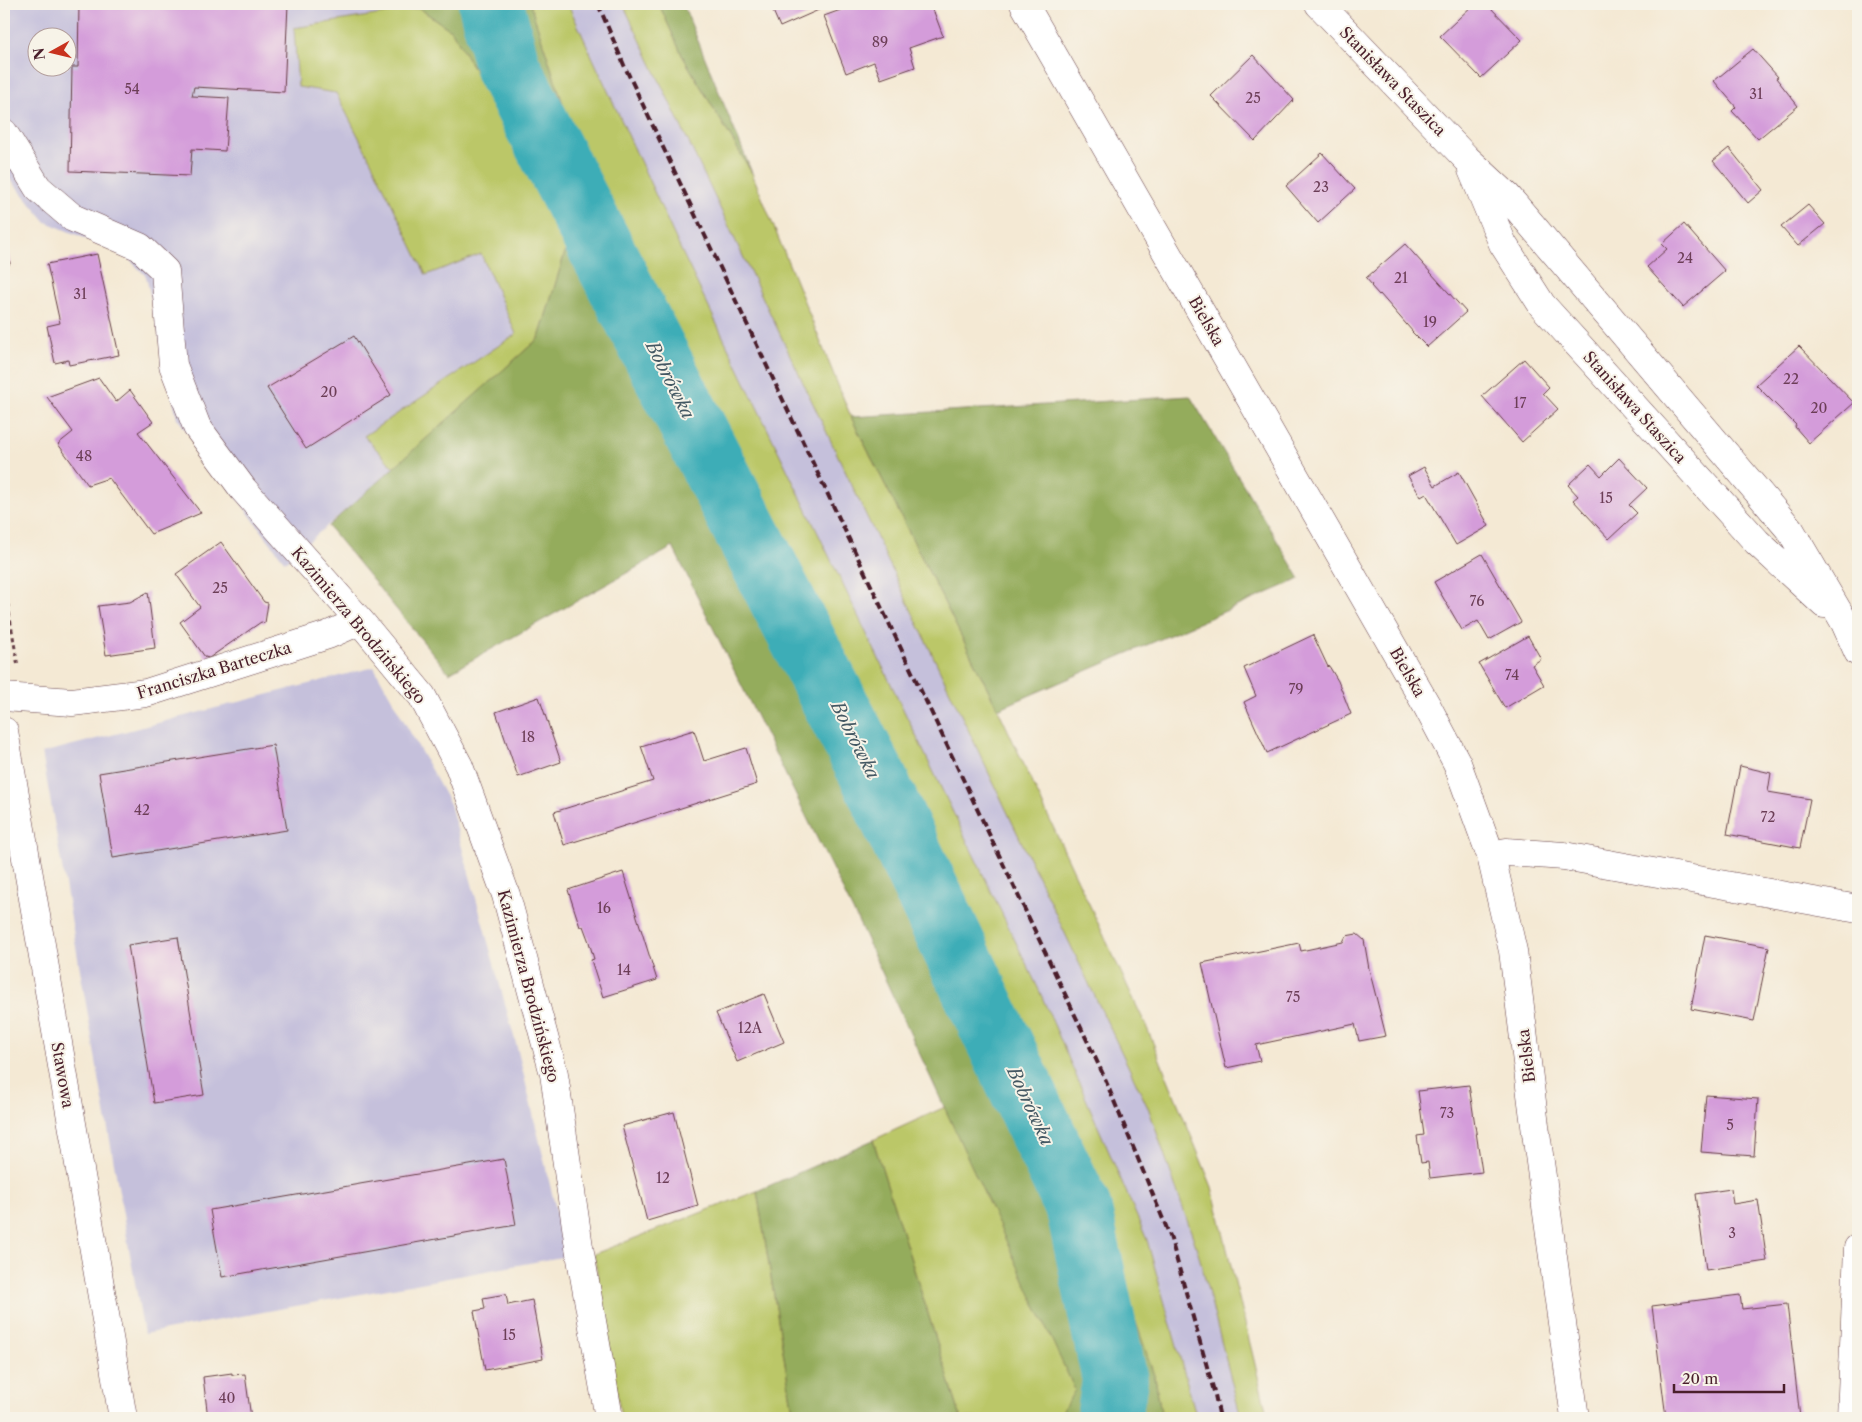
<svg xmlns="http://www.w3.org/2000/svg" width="1862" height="1422" font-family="'Libre Caslon Text',serif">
	<rect width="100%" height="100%" fill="#f7f3e8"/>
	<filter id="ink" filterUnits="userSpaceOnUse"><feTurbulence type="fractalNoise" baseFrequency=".02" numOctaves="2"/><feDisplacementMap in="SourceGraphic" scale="10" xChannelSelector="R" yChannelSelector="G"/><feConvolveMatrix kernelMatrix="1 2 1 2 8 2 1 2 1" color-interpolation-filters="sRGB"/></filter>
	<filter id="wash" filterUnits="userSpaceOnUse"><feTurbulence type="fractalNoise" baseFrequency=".0096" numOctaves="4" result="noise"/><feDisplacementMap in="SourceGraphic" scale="20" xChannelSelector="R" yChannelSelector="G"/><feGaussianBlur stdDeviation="1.12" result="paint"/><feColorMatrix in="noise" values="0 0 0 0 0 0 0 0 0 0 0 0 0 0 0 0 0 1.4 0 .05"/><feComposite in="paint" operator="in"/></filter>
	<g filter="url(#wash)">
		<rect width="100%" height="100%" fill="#f4e9d4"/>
		<path fill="#c5c0db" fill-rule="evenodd" d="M 4,4 L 418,4 L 419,8 L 295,28 L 336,93 L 373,165 L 481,254 L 516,334 L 364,436 L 394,468 L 285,562 L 177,418 L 146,276 L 125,255 L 46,222 L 4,172 ZM 38,38 L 68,38 L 68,68 L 38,68 Z
			M 568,4 L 623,4 L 1149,1110 L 1198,1252 L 1241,1418 L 1197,1418 L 1147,1240 L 1039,990 L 680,248 Z
			M 374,667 L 450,804 L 518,1051 L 567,1256 L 144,1334 L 42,753 Z"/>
		<path fill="#bbc768" stroke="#82734a" d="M 530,4 L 568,4 L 680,248 L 1039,990 L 1147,1240 L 1197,1418 L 1162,1418 L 1155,1378 L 566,113 Z
			M 623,4 L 659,4 L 682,55 L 752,173 L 851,417 L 998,709 L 1147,1028 L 1212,1187 L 1268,1418 L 1241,1418 L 1198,1252 L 1149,1110 Z
			M 419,8 L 452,31 L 570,236 L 539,338 L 394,468 L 364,436 L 516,334 L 481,254 L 426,275 L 373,165 L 336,93 L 298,87 L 294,28 Z
			M 945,1107 L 1076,1390 L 1058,1418 L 961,1418 L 873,1140 Z
			M 757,1191 L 794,1418 L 621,1418 L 594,1254 Z"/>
		<path fill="#94ac5c" stroke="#6f6644" d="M 418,4 L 530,4 L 566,113 L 952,892 L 1099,1213 L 1155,1378 L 1162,1418 L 1058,1418 L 1075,1390 L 861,927 L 673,547 L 449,673 L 328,526 L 539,338 L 570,236 L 452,31 L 419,8 Z
			M 659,4 L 683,4 L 752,173 L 682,55 Z
			M 1190,396 L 1300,579 L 998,709 L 851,417 Z
			M 873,1140 L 961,1418 L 794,1418 L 757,1191 Z"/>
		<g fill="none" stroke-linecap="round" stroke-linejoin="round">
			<path stroke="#3cadb7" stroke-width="66" d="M 491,4 L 508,68 L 872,774 L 1079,1210 L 1115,1380 L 1109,1418"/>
		</g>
		<g id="blocks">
			<path fill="#d49cda" d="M 79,4 L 288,4 L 284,92 L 194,87 L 192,96 L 229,98 L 225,151 L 192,149 L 190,176 L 70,171 L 72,67 L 78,67 Z
				M 770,4 L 830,4 L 830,5 L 780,27 Z
				M 857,4 L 931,4 L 943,36 L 909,48 L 915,67 L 881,79 L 874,62 L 846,73 L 824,16 Z
				M 1474,4 L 1487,4 L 1522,40 L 1481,78 L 1440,36 Z
				M 1753,49 L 1778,77 L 1776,78 L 1798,106 L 1758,139 L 1732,111 L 1736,107 L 1714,81 Z
				M 1253,55 L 1294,100 L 1255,141 L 1211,96 Z
				M 1729,148 L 1763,190 L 1748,203 L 1713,161 Z
				M 1322,153 L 1355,189 L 1318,223 L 1286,186 Z
				M 1808,205 L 1825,224 L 1798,246 L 1781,227 Z
				M 1684,224 L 1725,271 L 1683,307 L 1647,267 L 1667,249 L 1662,244 Z
				M 6,236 L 10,264 L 4,265 L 4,237 Z
				M 1405,244 L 1466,312 L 1427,347 L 1412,332 L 1413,332 L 1380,294 L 1379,295 L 1371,286 L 1372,285 L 1366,278 Z
				M 97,254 L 119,355 L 69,365 L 68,360 L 55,363 L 47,326 L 60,323 L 47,264 Z
				M 354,336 L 391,395 L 306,449 L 267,388 Z
				M 1799,346 L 1854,403 L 1809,443 L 1795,427 L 1796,425 L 1756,385 Z
				M 1524,359 L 1549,387 L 1543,393 L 1558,409 L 1522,442 L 1482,396 Z
				M 99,378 L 116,402 L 130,390 L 153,422 L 138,432 L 201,513 L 151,534 L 109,478 L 88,485 L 58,444 L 73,432 L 47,397 Z
				M 1619,458 L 1647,488 L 1629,505 L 1637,513 L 1609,539 L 1573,500 L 1578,496 L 1568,485 L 1590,464 L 1601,476 Z
				M 1424,467 L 1435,486 L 1459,472 L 1489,526 L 1456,545 L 1426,494 L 1421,497 L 1408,476 Z
				M 221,542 L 264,602 L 268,603 L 265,623 L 261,622 L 209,658 L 205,657 L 180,622 L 200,607 L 176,574 Z
				M 1482,554 L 1521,622 L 1489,640 L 1478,621 L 1462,630 L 1434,582 Z
				M 148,592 L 155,648 L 106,655 L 98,606 L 130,602 Z
				M 1313,635 L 1328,667 L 1329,666 L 1338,681 L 1351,714 L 1267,753 L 1244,702 L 1256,696 L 1244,668 Z
				M 1528,636 L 1541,659 L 1532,665 L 1544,685 L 1505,708 L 1479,664 Z
				M 539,697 L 561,762 L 518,777 L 496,712 Z
				M 694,730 L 704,761 L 746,748 L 757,784 L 564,845 L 554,812 L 653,781 L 641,746 Z
				M 273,745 L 287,830 L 113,858 L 99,773 Z
				M 1740,766 L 1771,773 L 1768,792 L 1810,799 L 1800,848 L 1727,834 Z
				M 623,872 L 657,980 L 603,997 L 591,960 L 594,959 L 589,942 L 583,926 L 580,927 L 568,890 Z
				M 1357,934 L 1364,940 L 1369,969 L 1386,1036 L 1359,1041 L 1355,1024 L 1256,1045 L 1260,1061 L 1226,1068 L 1202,963 L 1299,943 L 1301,951 L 1343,942 L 1346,936 Z
				M 1705,935 L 1769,947 L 1754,1021 L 1691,1009 Z
				M 178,937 L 204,1095 L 154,1103 L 128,945 Z
				M 764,994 L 784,1042 L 737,1062 L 716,1013 Z
				M 1469,1085 L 1482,1172 L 1430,1178 L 1428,1162 L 1421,1163 L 1417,1136 L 1424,1135 L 1418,1091 Z
				M 1706,1095 L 1758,1099 L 1754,1156 L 1701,1152 Z
				M 674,1112 L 698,1206 L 647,1221 L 622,1126 Z
				M 504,1159 L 516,1225 L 222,1277 L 210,1210 Z
				M 1731,1189 L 1733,1204 L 1758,1200 L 1767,1261 L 1706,1270 L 1696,1194 Z
				M 506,1294 L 508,1305 L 532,1300 L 543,1359 L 485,1370 L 474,1311 L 485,1309 L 483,1298 Z
				M 1740,1295 L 1742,1309 L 1787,1304 L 1800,1418 L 1666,1418 L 1652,1306 Z
				M 4,1355 L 8,1366 L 4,1367 Z
				M 232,1373 L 232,1375 L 245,1374 L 251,1418 L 208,1418 L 203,1377 Z"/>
		</g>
	</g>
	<g filter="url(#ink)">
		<use href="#blocks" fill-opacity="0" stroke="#643d44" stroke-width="1"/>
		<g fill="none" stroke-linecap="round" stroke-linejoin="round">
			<defs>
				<path id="minor" d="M 1024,4 L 1427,706 L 1457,763 L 1491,856 L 1513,951 L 1534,1118 L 1575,1418
					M 1319,4 L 1467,159 L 1507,196 L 1791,531 L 1845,623 L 1858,652
					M 4,133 L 38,188 L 73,218 L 140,247 L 165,271 L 173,365 L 197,427 L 243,489 L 360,621 L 422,696 L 459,766 L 506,895 L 554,1074 L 579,1247 L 609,1418
					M 1472,170 L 1503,244 L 1542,305 L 1757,542 L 1824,604
					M 4,697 L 72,702 L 146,693 L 328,635 L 360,621
					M 4,731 L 123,1418
					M 1491,856 L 1506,852 L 1564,856 L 1858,909
					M 1851,1418 L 1858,1248"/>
			</defs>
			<use href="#minor" stroke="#643d44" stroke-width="29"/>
			<path stroke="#643d44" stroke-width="3" stroke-dasharray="4 4" stroke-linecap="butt" d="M 4,581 L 18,667"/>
			<use href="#minor" stroke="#fff" stroke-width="28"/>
			<path stroke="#4a1f2b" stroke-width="4" stroke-dasharray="8 4" stroke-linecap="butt" d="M 598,4 L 624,65 L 1102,1072 L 1170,1236 L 1215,1395 L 1220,1418"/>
		</g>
	</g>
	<g text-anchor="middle" stroke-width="4" stroke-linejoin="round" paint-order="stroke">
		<g font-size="14" fill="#6c3e57">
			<text x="880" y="47">89</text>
			<text x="132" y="94">54</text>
			<text x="1756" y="99">31</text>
			<text x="1253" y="103">25</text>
			<text x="1321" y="192">23</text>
			<text x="1685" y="263">24</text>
			<text x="1401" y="283">21</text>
			<text x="80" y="299">31</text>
			<text x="1430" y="327">19</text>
			<text x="1791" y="384">22</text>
			<text x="329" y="397">20</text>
			<text x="1520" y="408">17</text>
			<text x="1819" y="413">20</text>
			<text x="84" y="461">48</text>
			<text x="1606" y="503">15</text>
			<text x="220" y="593">25</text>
			<text x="1477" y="606">76</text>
			<text x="1512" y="680">74</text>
			<text x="1296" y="694">79</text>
			<text x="528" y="742">18</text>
			<text x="142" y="815">42</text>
			<text x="1768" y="822">72</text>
			<text x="604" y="913">16</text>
			<text x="624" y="975">14</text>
			<text x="1293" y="1002">75</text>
			<text x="750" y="1033">12A</text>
			<text x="1447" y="1118">73</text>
			<text x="1730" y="1130">5</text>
			<text x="663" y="1183">12</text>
			<text x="1732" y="1238">3</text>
			<text x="509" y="1340">15</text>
			<text x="227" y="1403">40</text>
		</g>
		<g font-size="16" fill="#4a1f2b" stroke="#f7f3e8">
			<text transform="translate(1393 81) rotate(46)" y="6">Stanisława Staszica</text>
			<text transform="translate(1207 321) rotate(60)" y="6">Bielska</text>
			<text transform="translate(1635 407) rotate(48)" y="6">Stanisława Staszica</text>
			<text transform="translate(359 625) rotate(50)" y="6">Kazimierza Brodzińskiego</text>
			<text transform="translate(214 670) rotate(-17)" y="6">Franciszka Barteczka</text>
			<text transform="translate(1408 672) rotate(60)" y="6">Bielska</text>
			<text transform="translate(529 986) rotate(75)" y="6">Kazimierza Brodzińskiego</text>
			<text transform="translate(1526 1056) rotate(-97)" y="6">Bielska</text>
			<text transform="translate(63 1075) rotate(80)" y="6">Stawowa</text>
		</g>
		<g font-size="18" font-style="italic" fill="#445863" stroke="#f7f3e8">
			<text transform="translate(670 380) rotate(63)" y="6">Bobrówka</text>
			<text transform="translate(855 740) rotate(63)" y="6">Bobrówka</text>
			<text transform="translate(1030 1106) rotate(65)" y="6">Bobrówka</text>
		</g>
	</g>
	<rect width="1862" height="1422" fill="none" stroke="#f7f3e8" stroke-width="20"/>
	<g transform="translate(52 52) rotate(262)"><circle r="24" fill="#f7f3e8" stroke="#b29e9c"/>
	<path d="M0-4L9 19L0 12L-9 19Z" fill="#c8321e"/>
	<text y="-8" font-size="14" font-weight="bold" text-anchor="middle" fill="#4a1f2b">N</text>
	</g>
	<path d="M1674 1384v8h110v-8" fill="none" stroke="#4a1f2b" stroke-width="2.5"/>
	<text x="1682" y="1384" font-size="15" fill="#4a1f2b" stroke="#f7f3e8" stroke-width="4" paint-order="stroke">20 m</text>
</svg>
